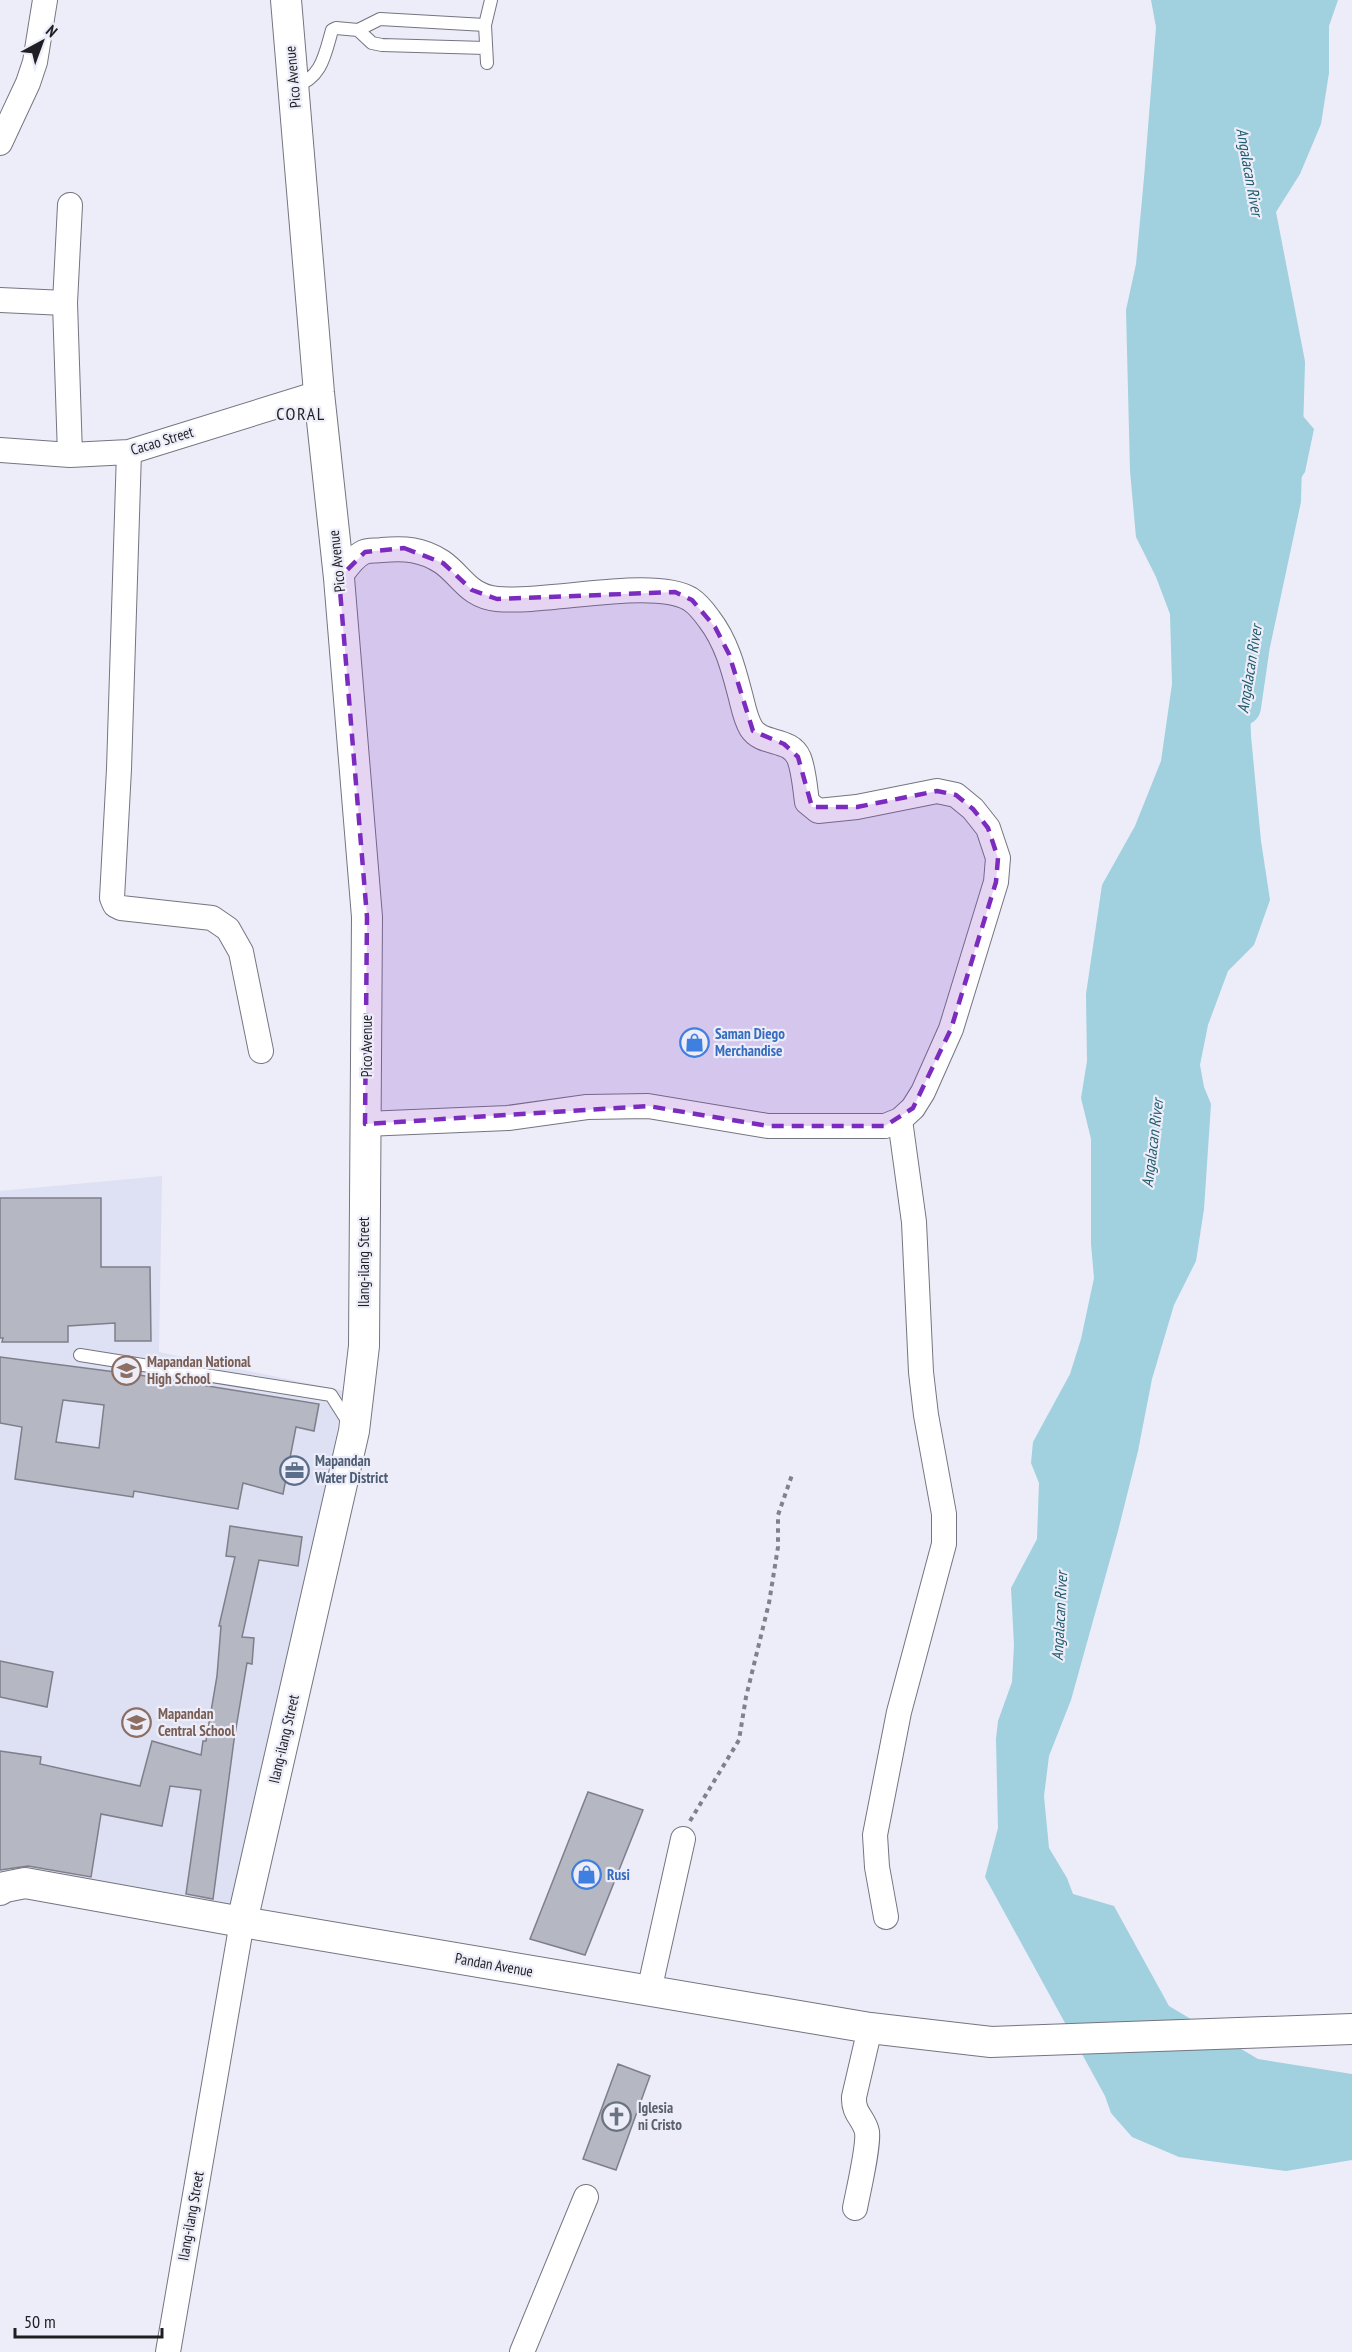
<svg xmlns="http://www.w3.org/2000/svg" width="1352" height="2352" font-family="'PT Sans Narrow',sans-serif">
	<rect width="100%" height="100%" fill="#ecedf9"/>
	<path fill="#dee0f3" d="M 162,1176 L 159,1352 L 344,1391 L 322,1515 L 233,1911 L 0,1873 L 0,1191 Z"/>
	<path fill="#a1d0de" d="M 1151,0 L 1338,0 L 1329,26 L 1329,73 L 1321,124 L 1300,174 L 1264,231 L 1258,283 L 1275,383 L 1314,429 L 1305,472 L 1276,515 L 1271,577 L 1265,602 L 1251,623 L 1249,673 L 1251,736 L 1261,841 L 1270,900 L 1254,945 L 1228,971 L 1208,1025 L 1200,1065 L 1204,1087 L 1211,1104 L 1204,1209 L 1196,1261 L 1174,1305 L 1152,1379 L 1138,1451 L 1118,1531 L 1071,1700 L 1049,1756 L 1044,1796 L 1049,1848 L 1067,1878 L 1073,1894 L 1114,1906 L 1169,2006 L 1258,2059 L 1352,2074 L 1352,2160 L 1286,2171 L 1179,2157 L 1132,2137 L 1111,2113 L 1105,2096 L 985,1877 L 998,1828 L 996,1739 L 998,1721 L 1012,1682 L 1014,1645 L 1011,1588 L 1037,1539 L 1039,1483 L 1031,1463 L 1033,1442 L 1070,1374 L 1081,1339 L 1094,1278 L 1091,1244 L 1091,1139 L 1081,1098 L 1087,1061 L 1086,994 L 1102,885 L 1135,826 L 1161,761 L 1172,684 L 1170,614 L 1156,577 L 1136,537 L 1130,471 L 1126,310 L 1136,264 L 1144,178 L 1156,27 Z"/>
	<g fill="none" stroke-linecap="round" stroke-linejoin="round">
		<path stroke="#a1d0de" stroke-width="36" d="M 1243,707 L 1252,645 L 1283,500 L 1287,363 L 1254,193"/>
	</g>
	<path fill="#b5b7c2" stroke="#7e7f8a" stroke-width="1.5" fill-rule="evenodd" d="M 0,1198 L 101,1198 L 101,1267 L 150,1267 L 151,1341 L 115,1341 L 115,1323 L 68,1326 L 68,1342 L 2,1342 L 3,1338 L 0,1338 Z
		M 0,1357 L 139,1375 L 319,1404 L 314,1431 L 296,1427 L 283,1494 L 243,1483 L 238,1509 L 134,1491 L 133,1497 L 15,1479 L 22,1427 L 0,1423 ZM 63,1400 L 104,1405 L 99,1448 L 56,1442 Z
		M 230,1526 L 302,1537 L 298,1566 L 259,1560 L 242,1637 L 254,1638 L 252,1664 L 247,1663 L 234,1740 L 213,1899 L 186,1894 L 201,1790 L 170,1786 L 162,1826 L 101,1814 L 91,1877 L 28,1866 L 0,1870 L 0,1751 L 41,1757 L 40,1764 L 140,1786 L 152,1741 L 201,1755 L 203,1741 L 206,1741 L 217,1676 L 221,1626 L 219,1626 L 235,1557 L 226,1556 Z
		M 0,1661 L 53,1672 L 47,1707 L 0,1697 Z
		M 588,1792 L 643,1810 L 585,1955 L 530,1939 Z
		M 618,2064 L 650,2076 L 616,2170 L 583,2159 Z"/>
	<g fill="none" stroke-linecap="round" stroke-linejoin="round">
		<defs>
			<path id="service" d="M 358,30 L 380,19 L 485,25
				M 487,63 L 485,25 L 491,0
				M 295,86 C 322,78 325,54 332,30 L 336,28 L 358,30 L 372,43 L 382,45 L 485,48
				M 80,1355 L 331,1395 L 350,1425"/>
			<path id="minor" d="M 0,143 L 28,83 L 35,62 L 45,0
				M 70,205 L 65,303 L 70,455
				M 0,300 L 65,303
				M 0,450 L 70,455 L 129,452 L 319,393
				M 129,452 L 119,769 L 112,898 L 115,905 L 121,908 L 212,918 L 228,929 L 241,952 L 261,1051
				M 339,578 C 346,569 353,557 364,552 C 369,550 376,551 382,550 C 405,548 422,549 442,562 C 462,576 468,596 497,599 C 547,604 653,577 690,599 C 698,604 704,612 709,619 C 726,641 733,667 740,694 C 743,705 745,718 751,728 C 762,746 790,737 799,758 C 804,771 805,788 807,802 L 818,811 L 857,807 L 937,791 L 956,795 L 973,809 L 988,828 L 998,858 L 996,882 L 951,1029 L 923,1092 L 913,1108 L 900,1120 L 885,1126 L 768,1126 L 648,1106 L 587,1107 L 508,1118 L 365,1124
				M 886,1917 L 877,1867 L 875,1835 L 899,1712 L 944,1544 L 944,1514 L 926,1415 L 921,1372 L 914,1222 L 900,1120
				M 649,1991 L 683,1839
				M 855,2208 C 858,2192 869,2146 867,2132 C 864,2118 853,2114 854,2097 L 870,2028
				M 168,2352 L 242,1922
				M 522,2352 L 586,2197"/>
			<path id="tertiary" d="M 0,1890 L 5,1887 L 25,1883 L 242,1922 L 870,2028 L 991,2042 L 1352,2029
				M 242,1922 L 354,1431 L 364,1346 L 367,917 L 339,578 L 319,393 L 286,0"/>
		</defs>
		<use href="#service" stroke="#747580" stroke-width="14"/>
		<use href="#minor" stroke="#747580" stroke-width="26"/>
		<use href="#tertiary" stroke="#747580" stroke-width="32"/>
		<path stroke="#818189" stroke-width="4" stroke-dasharray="4.5 4.5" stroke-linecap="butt" d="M 690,1821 L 739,1740 L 746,1697 L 769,1603 L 778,1547 L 778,1515 L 792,1475"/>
		<use href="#service" stroke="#fff" stroke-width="12"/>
		<use href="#minor" stroke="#fff" stroke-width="24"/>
		<use href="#tertiary" stroke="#fff" stroke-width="30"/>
	</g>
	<path fill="#7b2cbf" fill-opacity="0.2" stroke="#7b2cbf" stroke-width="4.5" stroke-dasharray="12 8" stroke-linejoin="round" d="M 404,548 L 443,563 L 472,590 L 497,599 L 675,592 L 692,600 L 715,627 L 729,654 L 753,731 L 784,744 L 798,757 L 812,807 L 857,807 L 937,791 L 956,795 L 973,809 L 988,828 L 998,858 L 996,882 L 951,1029 L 913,1108 L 885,1126 L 768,1126 L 648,1106 L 365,1124 L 367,917 L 339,578 L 365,552 Z"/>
	<defs>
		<symbol id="shop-ring" viewBox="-11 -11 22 22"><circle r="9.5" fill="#ecedf9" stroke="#3f7fe0" stroke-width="1.5"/><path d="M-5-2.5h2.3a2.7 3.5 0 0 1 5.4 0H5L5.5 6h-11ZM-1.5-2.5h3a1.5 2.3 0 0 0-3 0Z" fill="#3f7fe0"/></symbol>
		<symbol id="school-ring" viewBox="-11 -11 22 22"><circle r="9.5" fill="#ecedf9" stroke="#8d6e63" stroke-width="1.5"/><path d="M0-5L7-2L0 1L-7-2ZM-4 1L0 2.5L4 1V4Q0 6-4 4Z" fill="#8d6e63"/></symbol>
		<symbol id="office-ring" viewBox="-11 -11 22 22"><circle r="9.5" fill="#ecedf9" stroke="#5c6f8a" stroke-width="1.5"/><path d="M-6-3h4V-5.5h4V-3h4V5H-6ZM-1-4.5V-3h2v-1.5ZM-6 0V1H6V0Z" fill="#5c6f8a"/></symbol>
		<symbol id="church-ring" viewBox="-11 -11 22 22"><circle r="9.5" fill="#ecedf9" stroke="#6b7280" stroke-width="1.5"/><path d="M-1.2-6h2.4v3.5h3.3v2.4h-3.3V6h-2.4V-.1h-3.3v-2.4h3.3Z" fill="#6b7280"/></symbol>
	</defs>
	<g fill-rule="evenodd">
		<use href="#shop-ring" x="678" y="1026" width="33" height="33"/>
		<use href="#school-ring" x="110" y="1354" width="33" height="33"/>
		<use href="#office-ring" x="278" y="1454" width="33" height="33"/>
		<use href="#school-ring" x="120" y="1706" width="33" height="33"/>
		<use href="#shop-ring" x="570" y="1858" width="33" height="33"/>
		<use href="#church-ring" x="600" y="2100" width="33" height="33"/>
	</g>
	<g text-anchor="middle" stroke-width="4.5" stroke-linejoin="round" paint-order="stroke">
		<g font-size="15" fill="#1f1f23" stroke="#ecedf9">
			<text transform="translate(293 77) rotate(-95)" y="5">Pico Avenue</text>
			<text transform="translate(162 441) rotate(-17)" y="5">Cacao Street</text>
			<text transform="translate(337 561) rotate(-96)" y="5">Pico Avenue</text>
			<text transform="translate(367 1046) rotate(-90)" y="5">Pico Avenue</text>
			<text transform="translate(364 1262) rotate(-90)" y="5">Ilang-ilang Street</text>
			<text transform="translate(284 1739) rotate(-77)" y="5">Ilang-ilang Street</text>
			<text transform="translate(494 1965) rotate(10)" y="5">Pandan Avenue</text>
			<text transform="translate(191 2216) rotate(-80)" y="5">Ilang-ilang Street</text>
		</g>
		<g font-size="15" font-weight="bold" fill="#366cbe" stroke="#ecedf9" text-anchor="start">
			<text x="715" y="1039">Saman Diego<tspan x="715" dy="17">Merchandise</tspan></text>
			<text x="607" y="1880">Rusi</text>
		</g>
		<g font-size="15" font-weight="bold" fill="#785e54" stroke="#ecedf9" text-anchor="start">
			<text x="147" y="1367">Mapandan National<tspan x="147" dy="17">High School</tspan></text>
			<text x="158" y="1719">Mapandan<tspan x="158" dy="17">Central School</tspan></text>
		</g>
		<g font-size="15" font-weight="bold" fill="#4e5e75" stroke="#ecedf9" text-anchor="start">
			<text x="315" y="1466">Mapandan<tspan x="315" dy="17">Water District</tspan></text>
		</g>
		<g font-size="15" font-weight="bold" fill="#5b616d" stroke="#ecedf9" text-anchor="start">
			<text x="638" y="2113">Iglesia<tspan x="638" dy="17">ni Cristo</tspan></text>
		</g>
		<g font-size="16" font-style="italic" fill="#1e5b6b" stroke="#ecedf9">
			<text transform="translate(1250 172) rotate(80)" y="6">Angalacan River</text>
			<text transform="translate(1249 669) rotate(-81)" y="6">Angalacan River</text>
			<text transform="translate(1152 1143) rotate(-83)" y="6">Angalacan River</text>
			<text transform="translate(1059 1616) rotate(-87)" y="6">Angalacan River</text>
		</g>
		<g font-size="18" letter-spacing="1.5" fill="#1f1f23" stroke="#ecedf9">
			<text x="301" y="420">CORAL</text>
		</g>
	</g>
	<g transform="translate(42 42) rotate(41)" stroke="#ecedf9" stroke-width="4.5" paint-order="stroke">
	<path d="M0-4.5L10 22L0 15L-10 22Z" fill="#1f1f23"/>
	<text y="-9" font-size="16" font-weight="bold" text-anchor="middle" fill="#1f1f23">N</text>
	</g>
	<path d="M15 2328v9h147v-9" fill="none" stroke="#1f1f23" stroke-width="3"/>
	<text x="24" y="2328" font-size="18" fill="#1f1f23" stroke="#ecedf9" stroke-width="4.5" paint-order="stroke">50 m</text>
</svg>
